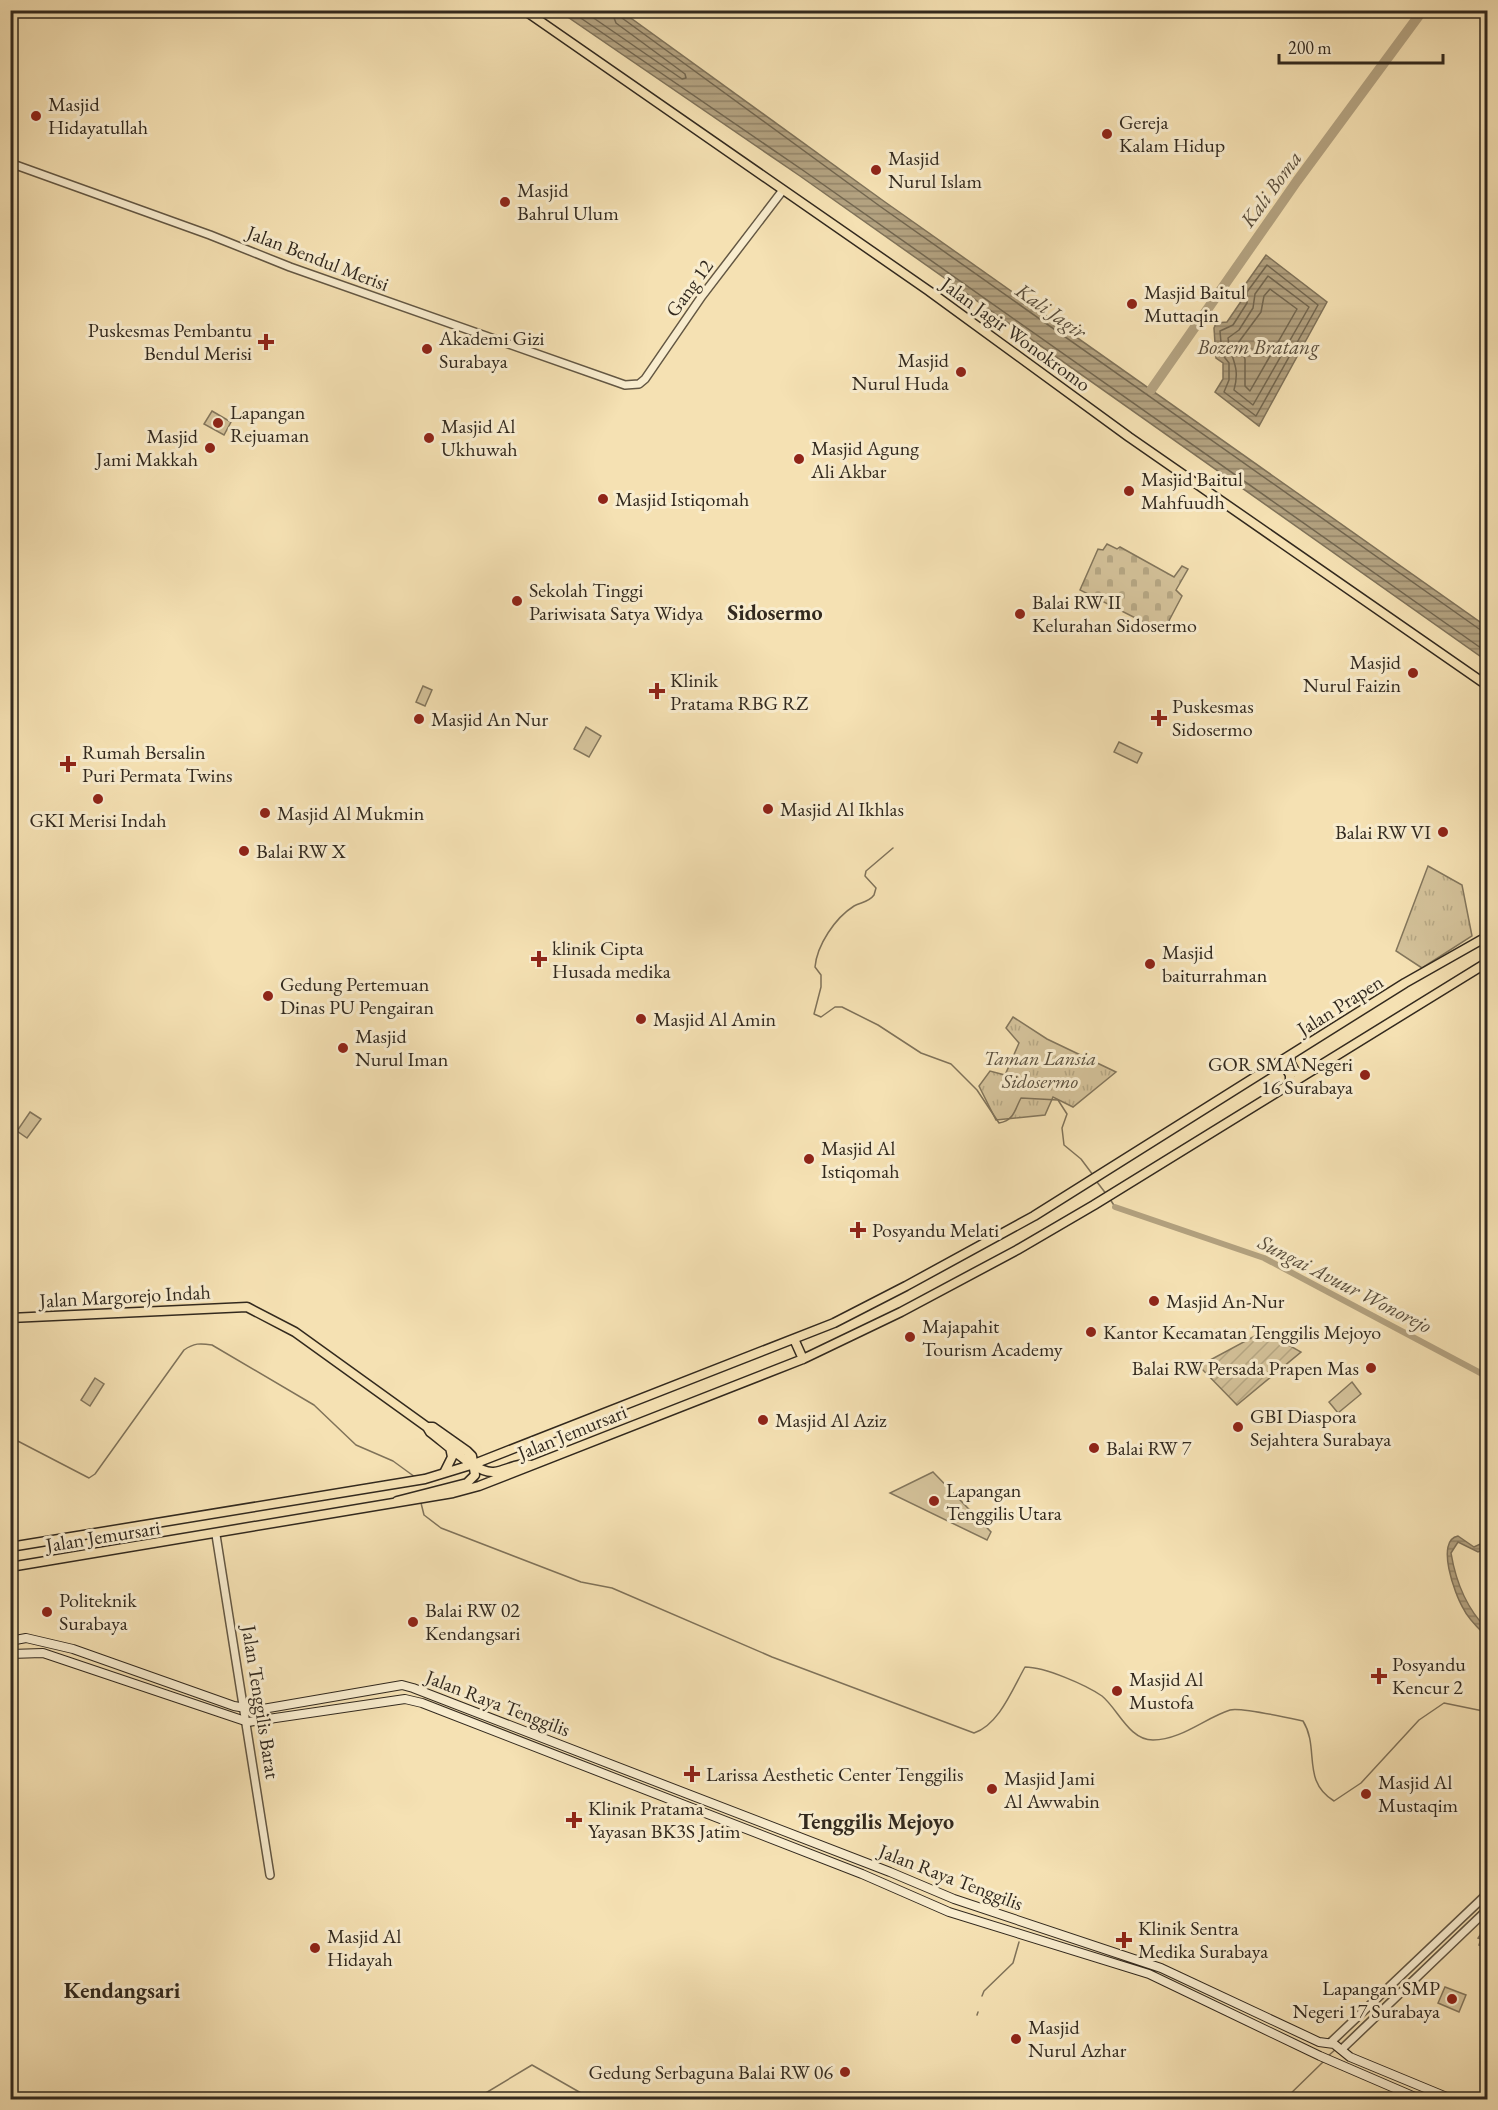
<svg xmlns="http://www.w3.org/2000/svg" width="1498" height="2110" font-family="'EB Garamond',serif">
	<defs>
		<pattern id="grass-tufts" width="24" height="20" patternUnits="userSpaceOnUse" patternTransform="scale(1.5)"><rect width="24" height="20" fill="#d4c29a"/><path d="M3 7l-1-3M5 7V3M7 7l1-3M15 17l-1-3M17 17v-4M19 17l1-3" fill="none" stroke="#b6a784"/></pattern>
		<pattern id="cemetery-stones" width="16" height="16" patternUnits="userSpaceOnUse" patternTransform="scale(1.5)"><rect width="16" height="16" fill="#d4c29a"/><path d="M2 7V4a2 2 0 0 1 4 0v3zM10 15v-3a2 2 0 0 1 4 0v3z" fill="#b6a784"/></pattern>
		<pattern id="garden-furrows" width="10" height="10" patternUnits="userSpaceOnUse" patternTransform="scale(1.5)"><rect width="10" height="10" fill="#d4c29a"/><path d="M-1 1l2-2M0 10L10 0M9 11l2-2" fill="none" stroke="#b6a784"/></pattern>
		<pattern id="water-rules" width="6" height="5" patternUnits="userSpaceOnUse" patternTransform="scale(1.5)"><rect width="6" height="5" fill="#b3a280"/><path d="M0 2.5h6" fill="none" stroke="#928468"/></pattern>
	</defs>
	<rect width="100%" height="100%" fill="#f5e1b3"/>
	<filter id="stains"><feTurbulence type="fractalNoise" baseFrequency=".00333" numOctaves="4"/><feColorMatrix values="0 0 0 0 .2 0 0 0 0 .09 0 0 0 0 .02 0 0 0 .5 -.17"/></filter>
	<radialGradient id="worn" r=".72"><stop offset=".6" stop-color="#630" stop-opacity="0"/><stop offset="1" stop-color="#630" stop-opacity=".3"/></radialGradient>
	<path fill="url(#grass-tufts)" stroke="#83765c" stroke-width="1.5" d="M 1428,866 L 1462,885 L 1472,936 L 1422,968 L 1396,951 Z
		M 1013,1017 L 1047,1039 L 1116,1072 L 1073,1107 L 1053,1097 L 1045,1115 L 996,1120 L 979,1086 L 990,1071 L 1005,1075 L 1019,1043 L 1006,1028 Z"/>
	<path fill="url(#cemetery-stones)" stroke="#83765c" stroke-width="1.5" d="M 1107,544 L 1117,549 L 1120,547 L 1174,577 L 1182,566 L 1188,569 L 1176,590 L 1182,596 L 1163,632 L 1080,590 L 1098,549 L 1103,550 Z"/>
	<path fill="url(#garden-furrows)" stroke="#83765c" stroke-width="1.5" d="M 1264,1331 L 1301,1352 L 1237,1405 L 1199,1366 Z"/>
	<path fill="#d4c29a" stroke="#83765c" stroke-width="1.5" d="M 212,411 L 231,422 L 224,435 L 204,424 Z
		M 423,686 L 432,690 L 425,706 L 416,702 Z
		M 586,727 L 601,736 L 589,757 L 574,749 Z
		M 1119,742 L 1142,753 L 1137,763 L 1114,752 Z
		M 30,1112 L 41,1119 L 27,1138 L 17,1131 Z
		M 95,1378 L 104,1384 L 90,1406 L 81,1400 Z
		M 1352,1382 L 1361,1394 L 1338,1413 L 1329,1402 Z
		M 933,1472 L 991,1532 L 987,1540 L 890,1493 Z
		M 1487,1925 L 1486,1948 L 1479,1945 L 1481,1939 L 1478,1938 Z
		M 1445,1987 L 1466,1995 L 1459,2012 L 1438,2003 Z"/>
	<path fill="url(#water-rules)" stroke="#7f7259" stroke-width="1.5" d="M 559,11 L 621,11 L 885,202 L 1487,627 L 1487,661 L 800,176 Z
		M 1266,255 L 1327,302 L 1259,426 L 1215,392 L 1223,379 L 1223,363 L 1216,358 L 1214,328 L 1216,323 L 1227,322 L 1242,300 L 1240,292 Z
		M 1458,1536 L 1474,1547 L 1487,1541 L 1487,1548 L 1478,1552 L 1458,1542 L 1451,1553 C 1456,1583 1466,1608 1487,1629 L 1487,1637 C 1479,1629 1468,1619 1463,1608 C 1455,1595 1435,1540 1458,1536 Z"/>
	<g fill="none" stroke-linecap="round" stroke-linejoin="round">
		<path stroke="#72664f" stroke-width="1.5" d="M 569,10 L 804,171 L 1488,653
			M 582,10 L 682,79 L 686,78 L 685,74 L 616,23 L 611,10
			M 619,10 L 622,18 L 881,207 L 1482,631 L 1488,632
			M 1267,265 L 1318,305 L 1256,416 L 1224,392 L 1229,380 L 1229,363 L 1222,354 L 1220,331 L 1233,325 L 1247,303 L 1247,292 Z
			M 1268,276 L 1309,307 L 1253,405 L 1234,390 C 1241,365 1230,359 1228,338 L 1239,330 L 1253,308 L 1255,294 Z
			M 1270,289 L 1297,309 L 1250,391 L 1245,386 L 1245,359 L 1238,343 L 1261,312 L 1264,296 Z"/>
		<path stroke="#7f7259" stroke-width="1.5" d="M 893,848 L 866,871 L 865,876 L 876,888 L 874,895 C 869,902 862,902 854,906 C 835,918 817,945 815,967 L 821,975 L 821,987 L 814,1014 L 821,1017 L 835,1007 L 842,1007 L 878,1025 L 921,1053 L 951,1064 L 977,1090 L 999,1123 C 1014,1121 1015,1109 1021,1098 L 1058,1100 L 1067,1114 L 1062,1128 L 1064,1145 L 1081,1159 L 1093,1175
			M 1097,1182 L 1107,1195
			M 1110,1199 L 1115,1207
			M 10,1437 L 89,1478 L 95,1474 L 184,1350 C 194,1343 200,1343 212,1345 L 314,1405 L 356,1445 L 393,1461 L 415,1477
			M 421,1503 L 424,1515 L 441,1528 L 581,1582 L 612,1588 L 772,1657 L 974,1733 C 999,1725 1013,1688 1025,1667 C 1045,1667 1086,1685 1102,1696 C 1118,1709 1129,1740 1153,1740 C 1181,1740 1205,1718 1230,1710 C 1240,1707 1289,1718 1303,1721 C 1320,1748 1301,1781 1334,1801 L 1361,1783 L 1419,1720 L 1444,1703 L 1488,1712
			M 982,1996 L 984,1991 L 1013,1963 L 1019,1942
			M 977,2015 L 978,2012
			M 1339,2046 L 1488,1903
			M 1328,2056 L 1336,2049
			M 599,2099 L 644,2097 L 652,2100
			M 474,2100 L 532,2065 L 588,2097 L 598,2100
			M 1284,2100 L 1323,2062"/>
		<path stroke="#b3a280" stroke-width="6" d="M 1115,1207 L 1264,1258 L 1488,1377"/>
		<path stroke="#b3a280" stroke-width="10" d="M 1151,390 L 1297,181 L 1423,10"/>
		<defs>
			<path id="tertiary" d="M 10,163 L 210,235 L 290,267 L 625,385 L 639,384 L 645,379 L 702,296 L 783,190
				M 216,1535 L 270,1875
				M 1330,2043 L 1488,1893
				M 1342,2049 L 1488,1909"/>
			<path id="secondary" d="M 10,1641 L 26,1638 L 73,1649 L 234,1706 L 257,1710 L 402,1685 L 413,1688 L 890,1872 L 954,1899 L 1161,1968 L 1319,2042 L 1334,2044 L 1350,2057 L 1454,2100
				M 10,1654 L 43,1653 L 248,1722 L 405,1699 L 422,1703 L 862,1874 L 949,1912 L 1149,1974 L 1320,2056 L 1422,2100"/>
			<path id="primary" d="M 524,10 L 929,291 L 1129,437 L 1488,686
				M 1291,1055 L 1290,1062 L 1296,1073 L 1301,1075
				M 1278,1063 L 1284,1065 L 1290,1075 L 1290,1082
				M 10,1318 L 247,1307 L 295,1332 L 427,1427 L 430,1432 C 445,1443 477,1474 494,1472 C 508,1470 517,1462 531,1465
				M 794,1339 L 803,1359
				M 444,1473 L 452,1457 L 450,1447
				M 397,1501 L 467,1483 L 475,1475 L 472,1456 L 467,1451 L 433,1427 L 427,1427
				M 10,1547 L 425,1479 L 474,1464 L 834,1323 L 906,1286 L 1034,1216 L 1405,983 L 1488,936
				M 10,1567 L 453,1493 L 479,1486 L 803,1359 L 901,1312 L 1017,1250 L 1094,1205 L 1488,962"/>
		</defs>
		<use href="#tertiary" stroke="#635743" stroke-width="10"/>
		<use href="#secondary" stroke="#32291e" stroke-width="10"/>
		<use href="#primary" stroke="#32291e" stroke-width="11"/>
		<use href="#tertiary" stroke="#f8ecce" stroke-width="7"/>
		<use href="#secondary" stroke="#f8ecce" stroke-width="8"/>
		<use href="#primary" stroke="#f5e1b3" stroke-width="8"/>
	</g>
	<g fill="#8f2418" stroke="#f8ecce" stroke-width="2">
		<circle cx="36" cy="116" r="6"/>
		<circle cx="1107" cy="134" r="6"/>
		<circle cx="876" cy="170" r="6"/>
		<circle cx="505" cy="202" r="6"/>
		<circle cx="1132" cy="304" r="6"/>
		<path d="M263 333h6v6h6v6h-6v6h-6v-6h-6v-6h6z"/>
		<circle cx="427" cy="349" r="6"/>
		<circle cx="961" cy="372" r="6"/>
		<circle cx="218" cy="423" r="6"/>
		<circle cx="429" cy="438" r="6"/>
		<circle cx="210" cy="448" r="6"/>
		<circle cx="799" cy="459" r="6"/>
		<circle cx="1129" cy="491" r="6"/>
		<circle cx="603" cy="499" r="6"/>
		<circle cx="517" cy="601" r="6"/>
		<circle cx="1020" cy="614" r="6"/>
		<circle cx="1413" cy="673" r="6"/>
		<path d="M654 682h6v6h6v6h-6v6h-6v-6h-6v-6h6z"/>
		<path d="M1156 709h6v6h6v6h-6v6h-6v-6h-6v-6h6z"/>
		<circle cx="419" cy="719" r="6"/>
		<path d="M65 755h6v6h6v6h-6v6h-6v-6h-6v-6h6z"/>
		<circle cx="98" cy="799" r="6"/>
		<circle cx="768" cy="809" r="6"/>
		<circle cx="265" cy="813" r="6"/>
		<circle cx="1443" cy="832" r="6"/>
		<circle cx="244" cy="851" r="6"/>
		<path d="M536 950h6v6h6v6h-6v6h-6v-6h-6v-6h6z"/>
		<circle cx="1150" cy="964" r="6"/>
		<circle cx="268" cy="996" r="6"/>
		<circle cx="641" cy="1019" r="6"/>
		<circle cx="343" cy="1048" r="6"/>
		<circle cx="1365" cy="1075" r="6"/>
		<circle cx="809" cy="1159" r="6"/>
		<path d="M855 1221h6v6h6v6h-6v6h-6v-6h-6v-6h6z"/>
		<circle cx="1154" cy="1301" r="6"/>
		<circle cx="1091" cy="1332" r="6"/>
		<circle cx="910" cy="1337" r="6"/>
		<circle cx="1371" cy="1368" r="6"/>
		<circle cx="763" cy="1420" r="6"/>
		<circle cx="1238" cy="1427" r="6"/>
		<circle cx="1094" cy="1448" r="6"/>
		<circle cx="934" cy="1501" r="6"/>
		<circle cx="47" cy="1612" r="6"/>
		<circle cx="413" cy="1622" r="6"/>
		<path d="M1376 1667h6v6h6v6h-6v6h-6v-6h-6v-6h6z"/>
		<circle cx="1117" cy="1691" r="6"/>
		<path d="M689 1765h6v6h6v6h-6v6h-6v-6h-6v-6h6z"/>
		<circle cx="992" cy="1789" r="6"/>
		<circle cx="1366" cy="1794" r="6"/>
		<path d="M571 1811h6v6h6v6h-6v6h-6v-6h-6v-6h6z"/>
		<path d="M1121 1931h6v6h6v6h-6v6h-6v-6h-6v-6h6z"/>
		<circle cx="315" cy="1948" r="6"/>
		<circle cx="1452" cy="1999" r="6"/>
		<circle cx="1016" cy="2039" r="6"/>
		<circle cx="845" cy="2072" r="6"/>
	</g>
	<g text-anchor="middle" stroke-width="6" stroke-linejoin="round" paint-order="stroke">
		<g font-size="20" fill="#32291e" stroke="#f8ecce" text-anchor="start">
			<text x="48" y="111">Masjid<tspan x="48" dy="23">Hidayatullah</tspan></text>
			<text x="1119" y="129">Gereja<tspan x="1119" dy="23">Kalam Hidup</tspan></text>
			<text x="888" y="165">Masjid<tspan x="888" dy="23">Nurul Islam</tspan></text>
			<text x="517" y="197">Masjid<tspan x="517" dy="23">Bahrul Ulum</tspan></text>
			<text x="1144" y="299">Masjid Baitul<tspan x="1144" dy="23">Muttaqin</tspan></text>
			<text x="252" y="337" text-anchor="end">Puskesmas Pembantu<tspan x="252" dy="23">Bendul Merisi</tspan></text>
			<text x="439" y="345">Akademi Gizi<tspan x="439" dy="23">Surabaya</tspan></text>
			<text x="949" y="367" text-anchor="end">Masjid<tspan x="949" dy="23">Nurul Huda</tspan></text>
			<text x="230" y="419">Lapangan<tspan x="230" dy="23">Rejuaman</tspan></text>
			<text x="441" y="433">Masjid Al<tspan x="441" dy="23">Ukhuwah</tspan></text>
			<text x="198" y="443" text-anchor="end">Masjid<tspan x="198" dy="23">Jami Makkah</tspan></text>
			<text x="811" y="455">Masjid Agung<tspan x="811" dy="23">Ali Akbar</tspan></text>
			<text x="1141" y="486">Masjid Baitul<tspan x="1141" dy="23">Mahfuudh</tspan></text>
			<text x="615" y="506">Masjid Istiqomah</text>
			<text x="529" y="597">Sekolah Tinggi<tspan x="529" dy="23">Pariwisata Satya Widya</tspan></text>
			<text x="1032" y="609">Balai RW II<tspan x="1032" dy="23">Kelurahan Sidosermo</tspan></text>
			<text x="1401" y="669" text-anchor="end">Masjid<tspan x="1401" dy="23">Nurul Faizin</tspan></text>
			<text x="670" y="687">Klinik<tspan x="670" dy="23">Pratama RBG RZ</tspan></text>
			<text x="1172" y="713">Puskesmas<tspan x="1172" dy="23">Sidosermo</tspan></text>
			<text x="431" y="726">Masjid An Nur</text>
			<text x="82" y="759">Rumah Bersalin<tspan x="82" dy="23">Puri Permata Twins</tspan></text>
			<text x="780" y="816">Masjid Al Ikhlas</text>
			<text x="277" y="820">Masjid Al Mukmin</text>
			<text x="98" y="827" text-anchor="middle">GKI Merisi Indah</text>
			<text x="1431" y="839" text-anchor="end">Balai RW VI</text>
			<text x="256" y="858">Balai RW X</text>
			<text x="552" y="955">klinik Cipta<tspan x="552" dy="23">Husada medika</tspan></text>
			<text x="1162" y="959">Masjid<tspan x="1162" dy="23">baiturrahman</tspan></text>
			<text x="280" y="991">Gedung Pertemuan<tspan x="280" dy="23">Dinas PU Pengairan</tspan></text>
			<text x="653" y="1026">Masjid Al Amin</text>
			<text x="355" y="1043">Masjid<tspan x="355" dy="23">Nurul Iman</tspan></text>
			<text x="1353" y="1071" text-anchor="end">GOR SMA Negeri<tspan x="1353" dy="23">16 Surabaya</tspan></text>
			<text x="821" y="1155">Masjid Al<tspan x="821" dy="23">Istiqomah</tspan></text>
			<text x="872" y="1237">Posyandu Melati</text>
			<text x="1166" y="1308">Masjid An-Nur</text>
			<text x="922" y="1333">Majapahit<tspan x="922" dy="23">Tourism Academy</tspan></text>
			<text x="1103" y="1339">Kantor Kecamatan Tenggilis Mejoyo</text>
			<text x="1359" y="1375" text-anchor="end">Balai RW Persada Prapen Mas</text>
			<text x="1250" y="1423">GBI Diaspora<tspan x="1250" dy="23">Sejahtera Surabaya</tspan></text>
			<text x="775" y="1427">Masjid Al Aziz</text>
			<text x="1106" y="1455">Balai RW 7</text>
			<text x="946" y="1497">Lapangan<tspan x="946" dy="23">Tenggilis Utara</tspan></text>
			<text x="59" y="1607">Politeknik<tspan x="59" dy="23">Surabaya</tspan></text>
			<text x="425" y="1617">Balai RW 02<tspan x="425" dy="23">Kendangsari</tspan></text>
			<text x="1392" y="1671">Posyandu<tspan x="1392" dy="23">Kencur 2</tspan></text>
			<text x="1129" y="1686">Masjid Al<tspan x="1129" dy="23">Mustofa</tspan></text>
			<text x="706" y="1781">Larissa Aesthetic Center Tenggilis</text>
			<text x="1004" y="1785">Masjid Jami<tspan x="1004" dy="23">Al Awwabin</tspan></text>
			<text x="1378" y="1789">Masjid Al<tspan x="1378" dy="23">Mustaqim</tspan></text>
			<text x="588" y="1815">Klinik Pratama<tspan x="588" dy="23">Yayasan BK3S Jatim</tspan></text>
			<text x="1138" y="1935">Klinik Sentra<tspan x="1138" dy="23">Medika Surabaya</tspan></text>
			<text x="327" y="1943">Masjid Al<tspan x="327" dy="23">Hidayah</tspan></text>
			<text x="1440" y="1995" text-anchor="end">Lapangan SMP<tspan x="1440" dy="23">Negeri 17 Surabaya</tspan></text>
			<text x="1028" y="2034">Masjid<tspan x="1028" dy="23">Nurul Azhar</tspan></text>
			<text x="833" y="2079" text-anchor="end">Gedung Serbaguna Balai RW 06</text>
		</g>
		<g font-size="20" fill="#32291e" stroke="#f8ecce">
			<text transform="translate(318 258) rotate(21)" y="7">Jalan Bendul Merisi</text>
			<text transform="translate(689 288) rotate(-54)" y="7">Gang 12</text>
			<text transform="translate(1016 334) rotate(36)" y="7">Jalan Jagir Wonokromo</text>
			<text transform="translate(1340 1005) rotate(-32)" y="7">Jalan Prapen</text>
			<text transform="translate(125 1296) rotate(-3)" y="7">Jalan Margorejo Indah</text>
			<text transform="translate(572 1432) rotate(-22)" y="7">Jalan Jemursari</text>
			<text transform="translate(103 1536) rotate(-9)" y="7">Jalan Jemursari</text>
			<text transform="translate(261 1702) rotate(81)" y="7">Jalan Tenggilis Barat</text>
			<text transform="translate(498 1703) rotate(21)" y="7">Jalan Raya Tenggilis</text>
			<text transform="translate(951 1877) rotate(21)" y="7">Jalan Raya Tenggilis</text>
		</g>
		<g font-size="20" font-style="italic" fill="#5a4f3d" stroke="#f8ecce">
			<text x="1040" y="1065">Taman Lansia<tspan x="1040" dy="23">Sidosermo</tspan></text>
		</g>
		<g font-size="21" font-style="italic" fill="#594d3b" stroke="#f8ecce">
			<text transform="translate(1271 189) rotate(-54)" y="7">Kali Boma</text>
			<text transform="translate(1051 311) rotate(35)" y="7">Kali Jagir</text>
			<text x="1258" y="354">Bozem Bratang</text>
			<text transform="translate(1345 1284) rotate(27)" y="7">Sungai Avuur Wonorejo</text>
		</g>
		<g font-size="22" font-weight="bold" fill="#32291e" stroke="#f8ecce">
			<text x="775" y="620">Sidosermo</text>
			<text x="876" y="1829">Tenggilis Mejoyo</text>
			<text x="122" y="1998">Kendangsari</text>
		</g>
	</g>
	<rect width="1498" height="2110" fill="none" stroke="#f5e1b3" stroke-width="36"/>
	<rect x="12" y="12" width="1474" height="2086" fill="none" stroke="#32291e" stroke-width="3"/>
	<rect x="18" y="18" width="1462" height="2074" fill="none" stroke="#32291e" stroke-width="1.5"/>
	<path d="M1279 54v9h164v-9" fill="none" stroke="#32291e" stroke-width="3"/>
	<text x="1288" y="54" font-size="18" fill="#32291e" stroke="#f8ecce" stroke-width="4.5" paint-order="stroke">200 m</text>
	<rect width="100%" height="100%" filter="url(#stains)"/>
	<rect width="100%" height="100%" fill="url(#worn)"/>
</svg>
